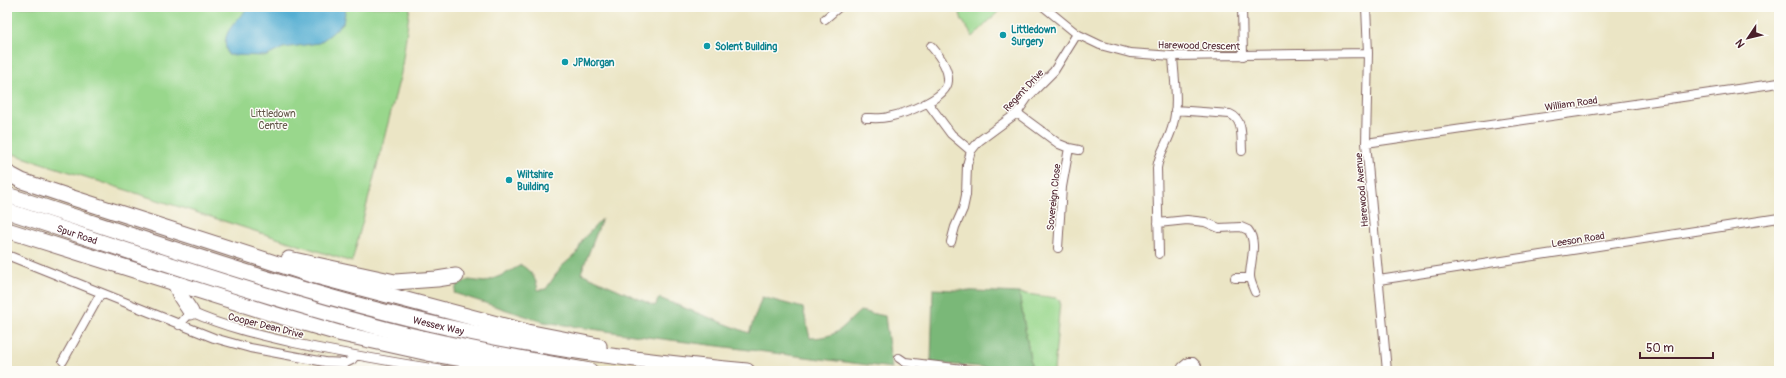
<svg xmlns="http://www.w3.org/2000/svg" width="1786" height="378" font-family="Pangolin,sans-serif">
	<rect width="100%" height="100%" fill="#fdfcf7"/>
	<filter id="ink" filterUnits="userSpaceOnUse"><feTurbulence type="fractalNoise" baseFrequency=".025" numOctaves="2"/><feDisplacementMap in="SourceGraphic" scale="8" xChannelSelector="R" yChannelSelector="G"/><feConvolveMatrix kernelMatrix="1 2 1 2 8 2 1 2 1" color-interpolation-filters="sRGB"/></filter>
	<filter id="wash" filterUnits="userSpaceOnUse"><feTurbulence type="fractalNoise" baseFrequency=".012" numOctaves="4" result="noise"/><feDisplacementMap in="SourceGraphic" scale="16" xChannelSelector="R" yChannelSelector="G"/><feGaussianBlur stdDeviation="0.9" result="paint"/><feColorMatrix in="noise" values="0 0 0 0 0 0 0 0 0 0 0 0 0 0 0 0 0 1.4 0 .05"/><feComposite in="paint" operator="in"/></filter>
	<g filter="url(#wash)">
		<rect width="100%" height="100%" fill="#ebe5c5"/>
		<path fill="#99d78c" stroke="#727b5c" d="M 7,7 L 410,7 L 401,73 L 352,262 L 7,152 Z
			M 958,7 L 1003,7 L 973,37 L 962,20 Z
			M 1019,293 L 1056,298 L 1060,301 L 1054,371 L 1032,371 Z"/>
		<path fill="#7ab878" stroke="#626c52" d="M 602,219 L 581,273 L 655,306 L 659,298 L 749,333 L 762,297 L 803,308 L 810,338 C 839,337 840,329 860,311 L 885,316 L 892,368 L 647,337 L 544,322 L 454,293 L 457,285 L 469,280 L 485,282 L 505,274 L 521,265 C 531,271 536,278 538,290 L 546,289 L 561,267 L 577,253 L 583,239 Z
			M 933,289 L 1019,293 L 1032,371 L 931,363 Z"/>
		<path fill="#55aed2" stroke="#50667e" d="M 248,7 L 346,7 L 343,23 L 331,34 L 319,43 L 283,48 L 267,56 L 228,55 C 219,32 235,25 248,7 Z"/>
	</g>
	<g filter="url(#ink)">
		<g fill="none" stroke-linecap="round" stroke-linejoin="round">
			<defs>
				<path id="street" d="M 1044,7 L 1077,34 L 1100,45 L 1130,53 L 1173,56 L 1368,53
					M 1242,7 L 1243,56
					M 1366,7 L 1368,53 L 1366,143 L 1387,371
					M 825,19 L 839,7
					M 928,103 L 951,134 L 971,151
					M 1175,110 L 1230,114 C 1244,120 1241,137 1242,151
					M 1017,113 L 1059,144 L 1069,148 L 1062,187 L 1058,248
					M 866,118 C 873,118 881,119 888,117 C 903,114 947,99 948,81 C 949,68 938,54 931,46
					M 1366,143 L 1779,83
					M 1069,148 L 1079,150
					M 1158,223 L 1187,220 L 1205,222 L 1219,228 L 1241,227 L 1248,230 C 1258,242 1250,262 1250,276 C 1250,281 1253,287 1255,292
					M 951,242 L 955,227 L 963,209 L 966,195 L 967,165 L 971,151 L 979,141 L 1017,113 L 1028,97 L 1054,71 L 1077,34
					M 1159,254 L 1157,168 C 1159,152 1170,140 1173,124 C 1179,103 1174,77 1173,56
					M 7,255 L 214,338 L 250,348 L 325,362 L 346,363 L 352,360 L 355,356
					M 1235,278 L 1250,278
					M 1379,280 L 1779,218
					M 179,325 L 191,312 C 224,327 259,335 294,343 C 346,354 398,363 450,371
					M 899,358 L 905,362 L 979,371
					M 63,361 L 101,293
					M 1183,371 L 1182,367 L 1188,362 L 1193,362 L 1197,366 L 1196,371"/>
				<g id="highway">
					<path d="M 7,173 L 22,181 L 76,199 L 312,275 L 527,332 L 599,346"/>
					<path id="s1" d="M 7,195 C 147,240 286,289 429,323 C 534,348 640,361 747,371"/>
					<path id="s2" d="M 7,211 C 139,254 270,300 405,334 C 466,349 528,360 590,371"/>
					<path d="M 7,230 L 273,314 L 342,334 L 428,353 L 528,370"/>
					<path d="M 289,259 L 395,282 L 437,279 L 456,276"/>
					<path d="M 175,283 L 181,297 L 191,312"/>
				</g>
			</defs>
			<use href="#street" stroke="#826461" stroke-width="10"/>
			<use href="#highway" stroke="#826461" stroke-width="17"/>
			<use href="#street" stroke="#fff" stroke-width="8"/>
			<use href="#highway" stroke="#fff" stroke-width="15"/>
		</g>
	</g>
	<g fill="#0f9aa8" stroke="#fdfcf7" stroke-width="1.5">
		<circle cx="1003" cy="35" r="4"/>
		<circle cx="707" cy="46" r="4"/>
		<circle cx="565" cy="62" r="4"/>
		<circle cx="509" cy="180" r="4"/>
	</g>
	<g text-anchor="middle" stroke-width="3" stroke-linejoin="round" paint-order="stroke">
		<g font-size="10" font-weight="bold" fill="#0d838f" stroke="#fdfcf7" text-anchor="start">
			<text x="1011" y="33">Littledown<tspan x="1011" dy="12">Surgery</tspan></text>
			<text x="715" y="50">Solent Building</text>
			<text x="573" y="66">JPMorgan</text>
			<text x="517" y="178">Wiltshire<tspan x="517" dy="12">Building</tspan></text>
		</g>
		<g font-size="10" fill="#4a1f2b" stroke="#fdfcf7">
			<text transform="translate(1199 45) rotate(1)" y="4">Harewood Crescent</text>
			<text transform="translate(1023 90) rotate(-47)" y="4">Regent Drive</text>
			<text transform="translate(1571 103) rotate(-8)" y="4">William Road</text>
			<text transform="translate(1361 190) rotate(-95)" y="4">Harewood Avenue</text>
			<text transform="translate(1053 197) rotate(-84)" y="4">Sovereign Close</text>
			<text dy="4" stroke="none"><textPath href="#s2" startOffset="74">Spur Road</textPath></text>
			<text transform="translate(1578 239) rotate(-9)" y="4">Leeson Road</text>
			<text transform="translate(266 325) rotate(14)" y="4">Cooper Dean Drive</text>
			<text dy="4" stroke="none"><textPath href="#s1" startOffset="451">Wessex Way</textPath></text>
		</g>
		<g font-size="10" fill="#625648" stroke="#fdfcf7">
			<text x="273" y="117">Littledown<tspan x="273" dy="12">Centre</tspan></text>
		</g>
	</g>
	<rect width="1786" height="378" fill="none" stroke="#fdfcf7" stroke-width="24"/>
	<g transform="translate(1748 38) rotate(235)" stroke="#fdfcf7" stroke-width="3" paint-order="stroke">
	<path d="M0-3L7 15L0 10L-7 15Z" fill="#4a1f2b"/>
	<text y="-6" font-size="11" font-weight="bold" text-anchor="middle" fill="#4a1f2b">N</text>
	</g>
	<path d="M1640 352v6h73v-6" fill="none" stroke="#4a1f2b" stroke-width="2"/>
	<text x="1646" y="352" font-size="12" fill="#4a1f2b" stroke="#fdfcf7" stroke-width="3" paint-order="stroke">50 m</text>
</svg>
